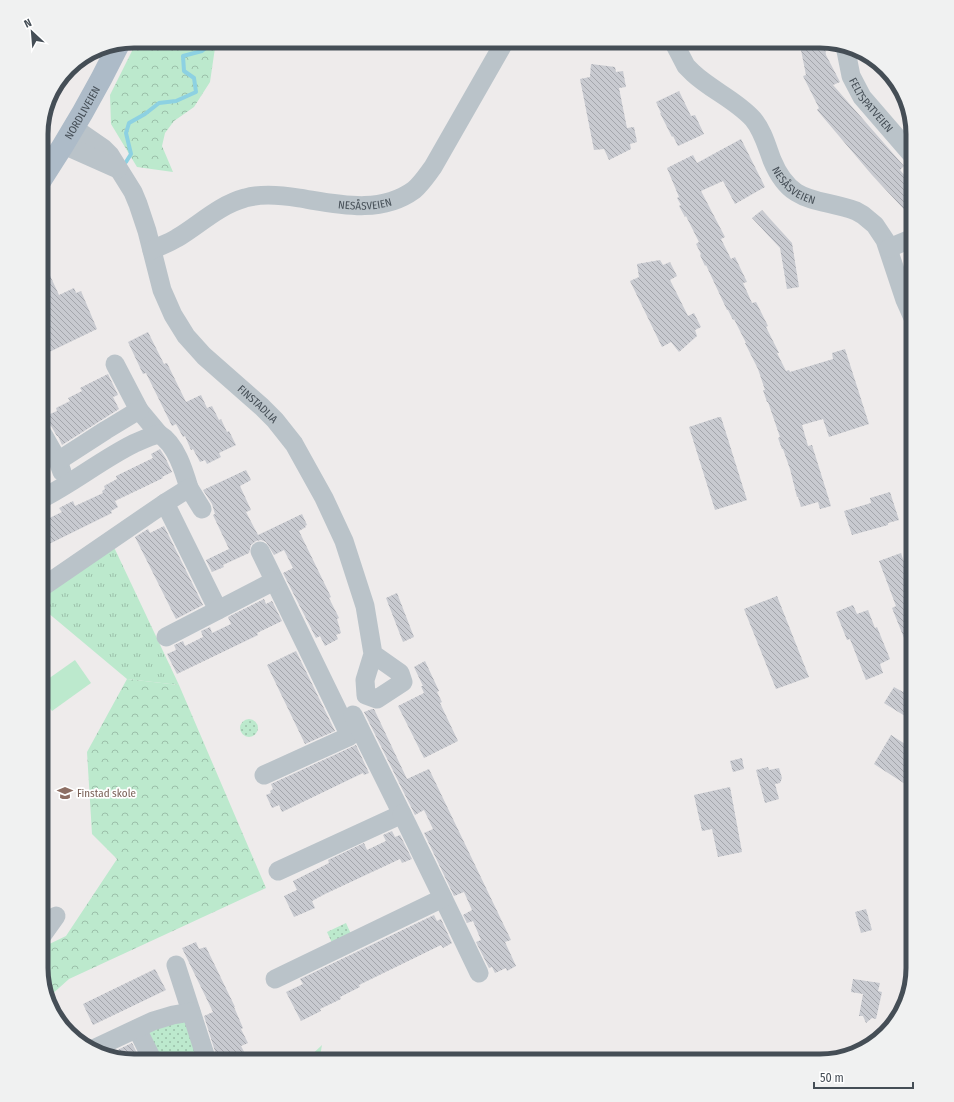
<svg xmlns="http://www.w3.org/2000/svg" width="954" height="1102" font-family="'Fira Sans Condensed',sans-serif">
	<defs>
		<pattern id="grass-tufts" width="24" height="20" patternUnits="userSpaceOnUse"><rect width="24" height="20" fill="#bce9cd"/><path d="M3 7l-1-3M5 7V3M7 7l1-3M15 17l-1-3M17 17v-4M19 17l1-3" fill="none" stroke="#9bbfa9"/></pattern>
		<pattern id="forest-crowns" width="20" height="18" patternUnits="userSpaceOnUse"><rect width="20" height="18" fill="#bce9cd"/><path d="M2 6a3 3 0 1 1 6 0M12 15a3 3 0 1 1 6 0" fill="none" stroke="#9bbfa9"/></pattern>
		<pattern id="park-dots" width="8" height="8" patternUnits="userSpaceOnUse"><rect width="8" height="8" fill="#bce9cd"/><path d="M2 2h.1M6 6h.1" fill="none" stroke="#9bbfa9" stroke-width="1.8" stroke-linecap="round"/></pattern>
		<pattern id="building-back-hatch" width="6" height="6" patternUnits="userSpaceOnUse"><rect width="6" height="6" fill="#c8cad0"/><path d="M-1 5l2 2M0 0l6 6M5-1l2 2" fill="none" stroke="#a4a6ac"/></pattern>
	</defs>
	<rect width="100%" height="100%" fill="#eeebeb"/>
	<path fill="url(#grass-tufts)" d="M 112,543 L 179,685 L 127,679 L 41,607 L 41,600 Z"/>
	<path fill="url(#forest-crowns)" d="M 137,41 L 216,41 L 210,82 L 194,107 L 174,121 L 165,133 L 162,146 L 173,172 L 137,167 L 111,124 L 110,95 Z
		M 127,679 L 179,685 L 266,888 L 69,979 L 50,996 L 41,968 L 41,948 L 66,936 L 117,859 L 92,834 L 87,752 Z
		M 322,1045 L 319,1061 L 305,1061 Z"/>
	<path fill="url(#park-dots)" d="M240 728a9 9 0 1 1 18 0a9 9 0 1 1-18 0Z
		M 346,923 L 351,934 L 332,943 L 327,932 Z
		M 189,1017 L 202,1061 L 157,1061 L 144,1030 Z"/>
	<path fill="#bce9cd" d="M 75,660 L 91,683 L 52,711 L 41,695 L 41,684 Z"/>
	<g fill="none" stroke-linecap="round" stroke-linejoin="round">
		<path stroke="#8dd1e2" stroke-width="4" d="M 126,162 L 131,154 L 126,133 L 129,123 L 145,114 L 159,103 L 176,101 L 196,92 L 194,78 L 184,71 L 183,56 L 202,51 L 207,47 L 207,41"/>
	</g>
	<path fill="url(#building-back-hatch)" d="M 805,41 L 824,41 L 826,55 L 840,82 L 833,85 L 904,166 L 900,170 L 913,185 L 913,219 L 872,175 L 817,110 L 819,108 L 803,76 L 806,75 L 800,45 L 805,44 Z
		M 591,64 L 615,67 L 616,72 L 623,71 L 626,87 L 619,88 L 627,128 L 634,127 L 637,142 L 630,144 L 631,149 L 609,160 L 604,149 L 594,150 L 580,79 L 590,77 Z
		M 679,91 L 691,116 L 695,115 L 704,134 L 678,146 L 673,136 L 672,137 L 660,113 L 661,113 L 656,102 Z
		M 741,139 L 765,187 L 735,204 L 723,181 L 701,191 L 725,237 L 721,239 L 731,259 L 735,257 L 747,282 L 743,283 L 752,303 L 756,302 L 768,326 L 766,327 L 779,353 L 777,353 L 786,371 L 789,370 L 790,372 L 833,359 L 832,353 L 845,349 L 869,424 L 829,437 L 823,419 L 802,425 L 808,446 L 812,445 L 831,506 L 820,509 L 818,502 L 801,507 L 798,497 L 797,497 L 790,469 L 783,449 L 782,449 L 778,438 L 780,437 L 768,402 L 767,402 L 763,390 L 765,390 L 758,369 L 745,343 L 746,343 L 734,319 L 733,320 L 728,310 L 727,310 L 706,265 L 705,266 L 700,255 L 701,254 L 696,244 L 699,242 L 686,216 L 685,217 L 679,206 L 681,205 L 677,198 L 679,197 L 667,168 L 693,155 L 697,163 Z
		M 762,210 L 792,243 L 799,287 L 787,289 L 780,248 L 752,218 Z
		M 41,256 L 59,295 L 74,288 L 76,293 L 81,291 L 97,329 L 41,356 L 41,304 L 48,301 L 41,286 Z
		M 660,260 L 663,265 L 670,262 L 677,276 L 670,280 L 688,316 L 694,313 L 701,327 L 695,330 L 697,336 L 679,352 L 671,342 L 662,347 L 630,281 L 639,277 L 637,264 Z
		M 148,332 L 164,364 L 167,363 L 186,402 L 201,395 L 207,408 L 212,406 L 219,420 L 221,419 L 227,432 L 229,431 L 236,445 L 219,453 L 221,457 L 207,464 L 205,460 L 200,462 L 193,449 L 191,450 L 185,436 L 183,437 L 176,424 L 172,426 L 146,373 L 143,374 L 128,342 Z
		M 108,374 L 118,395 L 113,397 L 119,409 L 62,445 L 58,436 L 57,436 L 51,426 L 45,421 L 43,417 L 57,411 L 56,408 L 70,401 L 68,398 L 82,391 L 80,388 Z
		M 719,417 L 721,417 L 747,500 L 715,510 L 689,427 Z
		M 160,449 L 165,457 L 172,472 L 162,477 L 163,478 L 115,501 L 118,507 L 111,511 L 112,513 L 41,548 L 41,522 L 62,512 L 59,508 L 73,501 L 75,506 L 103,493 L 102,491 L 105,489 L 104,486 L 117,479 L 116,476 L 153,458 L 151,454 Z
		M 246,470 L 251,480 L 240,486 L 251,510 L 246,512 L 258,535 L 302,514 L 307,525 L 305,526 L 306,527 L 299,531 L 331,597 L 329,598 L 339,618 L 337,619 L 341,633 L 336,635 L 338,639 L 325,646 L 320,636 L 316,638 L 283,573 L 293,568 L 284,550 L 274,555 L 266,542 L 261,540 L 256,541 L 251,545 L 249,553 L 223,565 L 224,567 L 212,572 L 206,560 L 229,549 L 213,515 L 215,514 L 212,504 L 203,490 Z
		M 890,492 L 899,520 L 888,523 L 888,525 L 852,535 L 844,511 L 871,503 L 870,498 Z
		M 164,526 L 203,605 L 176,619 L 135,537 L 148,529 L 150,533 Z
		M 901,553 L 906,568 L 913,565 L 913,635 L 904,638 L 892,608 L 896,606 L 879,561 Z
		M 397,593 L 414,637 L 403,642 L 386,598 Z
		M 777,596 L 809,677 L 776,689 L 744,609 Z
		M 264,599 L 266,604 L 272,601 L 282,621 L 257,633 L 258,635 L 177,674 L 167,654 L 176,650 L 174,645 L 183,641 L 185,646 L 203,637 L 201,631 L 210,627 L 212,633 L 231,624 L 228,617 Z
		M 853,605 L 857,614 L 868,610 L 875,628 L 877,627 L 890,659 L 880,664 L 883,673 L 866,680 L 850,639 L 847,640 L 836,612 Z
		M 296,651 L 335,731 L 305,744 L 267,665 Z
		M 425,661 L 439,691 L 437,692 L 442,702 L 440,703 L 458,741 L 424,758 L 398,706 L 424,693 L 421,686 L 423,686 L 414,667 Z
		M 913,676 L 913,721 L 884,703 L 894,687 L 903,692 Z
		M 372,709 L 374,709 L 407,779 L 429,769 L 511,940 L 505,942 L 516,966 L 507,971 L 506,968 L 495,973 L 492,967 L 489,968 L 476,942 L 481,940 L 473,921 L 467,923 L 463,915 L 472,910 L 464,892 L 454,896 L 424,833 L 433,829 L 424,810 L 415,815 L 364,712 Z
		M 891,735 L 913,749 L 913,789 L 874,764 Z
		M 356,745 L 369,773 L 364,775 L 363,773 L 282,812 L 279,805 L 272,808 L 266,795 L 271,793 L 270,791 L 273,789 L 271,784 Z
		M 742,758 L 744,769 L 733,772 L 730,761 Z
		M 768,767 L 769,770 L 779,768 L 782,778 L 780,783 L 775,784 L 779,799 L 765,803 L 756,770 Z
		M 730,787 L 742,852 L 718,857 L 712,829 L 702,831 L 694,795 Z
		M 392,831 L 395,837 L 400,835 L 412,859 L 402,863 L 400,859 L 325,894 L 312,901 L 315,908 L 294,917 L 284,896 L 297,890 L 293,881 L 329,863 L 328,860 L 364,843 L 367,850 L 386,841 L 383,835 Z
		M 866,909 L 872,930 L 861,933 L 855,912 Z
		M 434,915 L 437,921 L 441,919 L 452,943 L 443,948 L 441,945 L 359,985 L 360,987 L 340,997 L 341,999 L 320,1009 L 321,1011 L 301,1021 L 286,992 L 303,984 L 300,979 Z
		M 196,942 L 199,949 L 206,947 L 235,1007 L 234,1007 L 243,1028 L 241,1029 L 248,1043 L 241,1046 L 249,1061 L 218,1061 L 204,1016 L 213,1012 L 182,948 Z
		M 155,969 L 166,990 L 93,1025 L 83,1004 Z
		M 853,979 L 880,983 L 878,991 L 882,992 L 876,1019 L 872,1018 L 866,1023 L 863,1016 L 859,1016 L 863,994 L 851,992 Z
		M 132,1043 L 141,1061 L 134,1061 L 107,1055 Z"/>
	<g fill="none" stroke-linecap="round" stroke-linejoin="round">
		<g stroke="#bac3c9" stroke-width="19">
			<path id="s1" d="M 673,41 L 686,66 L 693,73 C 711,90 736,100 753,119 C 763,131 767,147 772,160 C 791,206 817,197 856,211 L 863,215 L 875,225 L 885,240 L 905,300 L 913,318"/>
			<path id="s2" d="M 845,46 L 851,76 L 862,97 L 913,156"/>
			<path id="s3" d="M 74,128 L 103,148 L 110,155 L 133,192 L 138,204 L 147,231 L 162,290 L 173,315 L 186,336 L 204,356 L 262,407 L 275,420 L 294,444 L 324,498 L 344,541 L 365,606 L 373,654 L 365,680 L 366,695 L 377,699 L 403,682 L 400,673 L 373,654"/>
			<path d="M 64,145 L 118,169"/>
			<path d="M 889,248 L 913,238"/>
			<path id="s4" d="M 152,250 C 160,246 169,243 177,238 C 199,225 219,205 245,198 C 262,193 281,195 299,198 C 337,204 380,215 414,190 C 422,183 427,175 433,167 L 505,41"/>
			<path d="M 115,364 L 139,410 L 159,434"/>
			<path d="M 41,431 L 58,461 L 62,472"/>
			<path d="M 58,461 L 106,430 L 139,410"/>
			<path d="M 41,499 C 73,483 101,460 133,444 C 142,440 150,436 159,434 C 176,444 184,471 189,488"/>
			<path d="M 165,503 L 218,610"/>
			<path d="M 260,551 L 350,736 L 264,775"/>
			<path d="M 41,588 L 165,503 L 189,488 L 202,509"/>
			<path d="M 166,637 L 274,581"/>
			<path d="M 278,871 L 402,814 L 353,715"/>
			<path d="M 443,898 L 479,973"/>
			<path d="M 41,937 L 56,916"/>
			<path d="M 176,965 L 207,1061"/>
			<path d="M 275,979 L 443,898 L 402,814"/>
			<path d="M 137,1029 L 153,1061"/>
			<path d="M 91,1050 L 153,1021 L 173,1015 L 191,1012"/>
		</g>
		<path stroke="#adbbc8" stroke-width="22" id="s5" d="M 41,180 C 70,136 96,91 119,44"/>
	</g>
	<defs>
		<symbol id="school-bare" viewBox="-9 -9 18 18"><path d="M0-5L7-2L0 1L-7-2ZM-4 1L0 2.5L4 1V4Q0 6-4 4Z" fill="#8d6e63" stroke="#fff" stroke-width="2.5" paint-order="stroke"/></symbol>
	</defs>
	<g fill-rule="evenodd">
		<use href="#school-bare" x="54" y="782" width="22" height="22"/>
	</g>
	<g text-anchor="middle" stroke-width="3.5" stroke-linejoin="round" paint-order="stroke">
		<g font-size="11" fill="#454e56" stroke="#fff">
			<text dy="4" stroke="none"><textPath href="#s2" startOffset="66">FELTSPATVEIEN</textPath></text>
			<text dy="4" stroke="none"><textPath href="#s5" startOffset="79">NORDLIVEIEN</textPath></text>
			<text dy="4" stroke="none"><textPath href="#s1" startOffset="194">NESÅSVEIEN</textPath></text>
			<text dy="4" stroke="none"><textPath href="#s4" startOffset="228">NESÅSVEIEN</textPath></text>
			<text dy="4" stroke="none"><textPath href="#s3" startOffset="342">FINSTADLIA</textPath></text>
		</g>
		<g font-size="11" fill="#785e54" stroke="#fff" text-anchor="start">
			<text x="77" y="797">Finstad skole</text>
		</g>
	</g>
	<path d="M0 0H954V1102H0ZM134 48H820A86 86 0 0 1 906 134V968A86 86 0 0 1 820 1054H134A86 86 0 0 1 48 968V134A86 86 0 0 1 134 48Z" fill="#f0f1f1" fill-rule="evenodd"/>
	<path fill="none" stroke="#454e56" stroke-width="5" d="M134 48H820A86 86 0 0 1 906 134V968A86 86 0 0 1 820 1054H134A86 86 0 0 1 48 968V134A86 86 0 0 1 134 48Z"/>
	<g transform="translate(32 32) rotate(334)" stroke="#ffffff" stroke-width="3" paint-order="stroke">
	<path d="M0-3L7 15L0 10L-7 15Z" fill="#454e56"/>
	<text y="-6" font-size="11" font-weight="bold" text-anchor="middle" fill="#454e56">N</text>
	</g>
	<path d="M814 1082v6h99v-6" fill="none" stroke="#454e56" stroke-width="2"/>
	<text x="820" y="1082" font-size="12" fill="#454e56" stroke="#ffffff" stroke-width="3" paint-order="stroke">50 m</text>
</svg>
